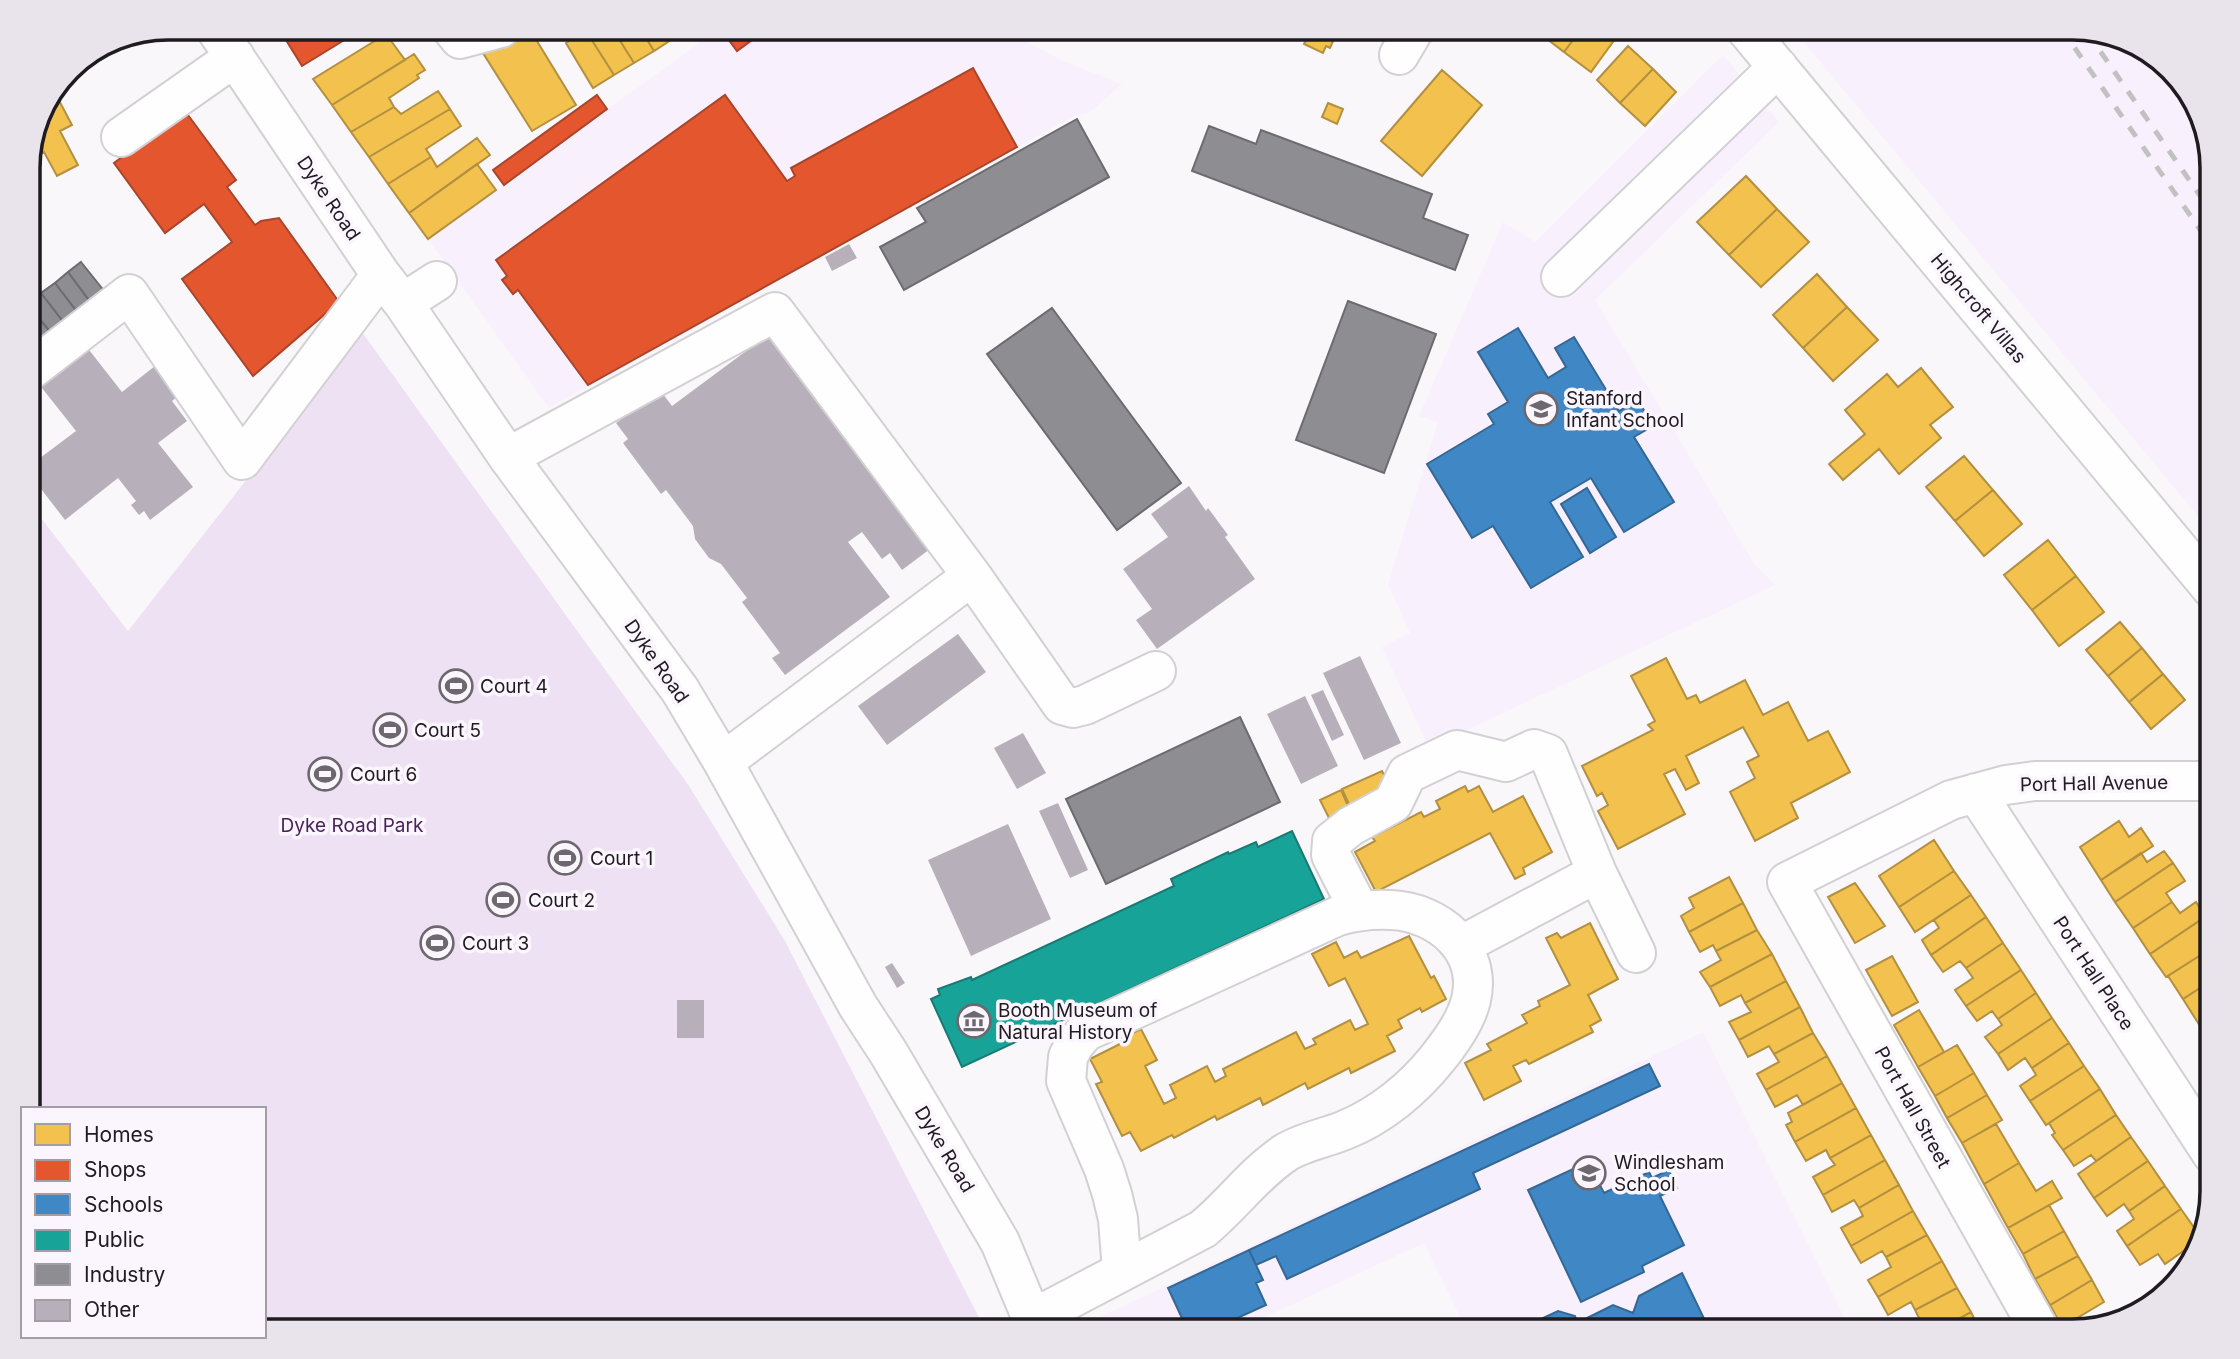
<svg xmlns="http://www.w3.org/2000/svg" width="2240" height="1359" font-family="Inter,sans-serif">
	<rect width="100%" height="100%" fill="#faf7fb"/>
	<path fill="#f9f0fd" d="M 720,28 L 1001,28 L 1061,60 L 1122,84 L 1089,113 L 1074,116 L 1021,145 L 549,408 L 428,239 Z
		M 1792,28 L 2072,28 L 2142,47 L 2193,98 L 2212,159 L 2212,533 Z
		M 1723,55 L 1779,122 L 1595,300 L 1755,565 L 1775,585 L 1429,748 L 1382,647 L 1410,633 L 1388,584 L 1438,422 L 1419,416 L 1503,222 L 1535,242 Z
		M 1703,1032 L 1851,1331 L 1467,1331 L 1424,1243 L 1235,1331 L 1084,1331 L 1081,1326 Z"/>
	<path fill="#efe1f4" d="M 362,332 L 689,786 L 785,941 L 986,1331 L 264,1331 L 264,1109 L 28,1109 L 28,501 L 128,631 Z"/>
	<path fill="#f2c14e" stroke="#b38f40" stroke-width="2" d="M 529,28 L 576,105 L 532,131 L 483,53 Z
		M 590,28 L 612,28 L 634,63 L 614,75 L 586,31 Z
		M 612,28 L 640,28 L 654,51 L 634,63 Z
		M 640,28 L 668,28 L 674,38 L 654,51 Z
		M 1289,28 L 1339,28 L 1330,48 L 1326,46 L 1323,53 L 1304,44 L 1307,38 L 1288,30 Z
		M 1541,28 L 1582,28 L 1564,52 L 1538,32 Z
		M 1582,28 L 1608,28 L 1618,35 L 1591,72 L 1564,52 Z
		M 586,31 L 614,75 L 593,88 L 566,43 Z
		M 386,34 L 405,60 L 332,105 L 313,79 Z
		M 1628,46 L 1653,69 L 1620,103 L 1597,80 Z
		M 414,54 L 425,70 L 417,75 L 419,78 L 389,98 L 394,107 L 351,132 L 332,105 Z
		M 1653,69 L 1676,92 L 1645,126 L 1620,103 Z
		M 1442,70 L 1482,105 L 1422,176 L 1381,141 Z
		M 54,91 L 72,125 L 60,131 L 78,165 L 57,176 L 44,152 L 28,161 L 39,114 Z
		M 438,91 L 450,109 L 369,157 L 351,132 L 394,107 L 401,114 Z
		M 1328,103 L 1343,109 L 1337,124 L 1322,117 Z
		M 450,109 L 461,126 L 426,149 L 431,157 L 388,184 L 369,157 Z
		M 477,138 L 490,155 L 409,213 L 388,184 L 431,157 L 437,167 Z
		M 477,164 L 496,190 L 428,239 L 409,213 Z
		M 1746,176 L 1777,209 L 1729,255 L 1697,222 Z
		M 1777,209 L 1809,242 L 1761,287 L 1729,255 Z
		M 1817,274 L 1847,307 L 1803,348 L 1773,315 Z
		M 1847,307 L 1878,340 L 1833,381 L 1803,348 Z
		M 1921,368 L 1953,407 L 1930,425 L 1941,438 L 1899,474 L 1879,449 L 1843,480 L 1829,464 L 1865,434 L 1845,410 L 1887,374 L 1898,387 Z
		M 1964,456 L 1993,490 L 1955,521 L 1926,487 Z
		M 1993,490 L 2022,524 L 1984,556 L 1955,521 Z
		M 2048,540 L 2076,576 L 2032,610 L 2004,575 Z
		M 2076,576 L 2104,612 L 2059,646 L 2032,610 Z
		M 2120,622 L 2142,648 L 2108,676 L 2086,650 Z
		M 2142,648 L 2163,674 L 2129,702 L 2108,676 Z
		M 1666,658 L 1687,699 L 1696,695 L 1700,703 L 1745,680 L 1763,715 L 1788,702 L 1808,741 L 1828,731 L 1850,772 L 1791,803 L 1798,818 L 1755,841 L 1730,792 L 1755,778 L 1747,762 L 1759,756 L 1743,727 L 1686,756 L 1699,783 L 1686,790 L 1675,769 L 1664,774 L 1685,814 L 1618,849 L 1598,811 L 1608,805 L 1602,793 L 1597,796 L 1582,766 L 1653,730 L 1648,725 L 1655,721 L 1631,676 Z
		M 2163,674 L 2185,700 L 2151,729 L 2129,702 Z
		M 1382,771 L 1392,792 L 1352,811 L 1342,789 Z
		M 1465,786 L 1468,792 L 1479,786 L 1493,812 L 1523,796 L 1552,852 L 1523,868 L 1525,874 L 1515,879 L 1490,833 L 1376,892 L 1355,852 L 1375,841 L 1372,837 L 1421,812 L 1424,817 L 1440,809 L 1436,801 Z
		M 1341,790 L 1353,817 L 1333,826 L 1320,800 Z
		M 2119,821 L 2129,837 L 2141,828 L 2153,846 L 2101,880 L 2080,847 Z
		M 2203,826 L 2212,827 L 2212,837 L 2203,837 Z
		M 1934,840 L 1954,871 L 1899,907 L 1879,876 Z
		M 2164,851 L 2173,863 L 2115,902 L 2101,880 L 2141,853 L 2147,862 Z
		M 2173,863 L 2185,881 L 2166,893 L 2172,902 L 2133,928 L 2115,902 Z
		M 1954,871 L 1971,895 L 1915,932 L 1899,907 Z
		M 1729,877 L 1743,903 L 1689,932 L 1681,916 L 1694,908 L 1689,898 Z
		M 1855,883 L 1885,926 L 1855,943 L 1828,897 Z
		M 1971,895 L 1986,917 L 1931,955 L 1922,940 L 1939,928 L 1934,920 Z
		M 2172,902 L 2180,913 L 2196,902 L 2205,917 L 2150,954 L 2133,928 Z
		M 1743,903 L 1757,930 L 1716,951 L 1713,945 L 1700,952 L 1689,932 Z
		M 1986,917 L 2003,943 L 1966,968 L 1960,961 L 1943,972 L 1931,955 Z
		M 2205,917 L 2212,927 L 2212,933 L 2201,941 L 2207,951 L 2166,977 L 2150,954 Z
		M 1590,923 L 1618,979 L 1588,995 L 1601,1020 L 1590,1026 L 1593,1032 L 1529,1064 L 1526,1060 L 1513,1066 L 1521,1081 L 1484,1100 L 1465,1063 L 1491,1050 L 1487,1044 L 1527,1023 L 1522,1015 L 1540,1006 L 1538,1001 L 1570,985 L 1546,938 L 1557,933 L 1561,938 Z
		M 1757,930 L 1772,954 L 1710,987 L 1700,972 L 1721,960 L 1716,951 Z
		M 1409,936 L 1431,978 L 1434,976 L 1446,999 L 1422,1012 L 1420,1008 L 1398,1020 L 1402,1028 L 1387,1036 L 1395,1051 L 1351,1073 L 1349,1068 L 1308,1089 L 1305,1083 L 1263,1105 L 1260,1098 L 1217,1120 L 1215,1116 L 1174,1138 L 1172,1135 L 1141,1151 L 1130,1132 L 1122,1136 L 1096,1084 L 1102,1082 L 1090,1059 L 1122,1043 L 1120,1039 L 1141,1029 L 1157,1060 L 1145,1066 L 1164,1104 L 1176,1098 L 1170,1085 L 1207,1066 L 1215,1082 L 1226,1076 L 1223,1069 L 1296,1032 L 1305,1049 L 1316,1044 L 1313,1039 L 1350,1020 L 1355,1030 L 1368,1024 L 1345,978 L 1329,986 L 1312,954 L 1336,942 L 1344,958 L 1357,951 L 1361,958 Z
		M 2003,943 L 2021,970 L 1966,1006 L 1955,990 L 1973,978 L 1966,968 Z
		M 2207,951 L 2212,958 L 2212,980 L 2183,999 L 2168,976 Z
		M 1772,954 L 1786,981 L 1745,1003 L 1741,995 L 1720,1006 L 1710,987 Z
		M 1892,956 L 1918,1002 L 1892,1016 L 1866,970 Z
		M 2021,970 L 2036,993 L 1998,1019 L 1992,1011 L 1977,1021 L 1966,1006 Z
		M 2212,980 L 2212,1019 L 2200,1026 L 2183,999 Z
		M 1786,981 L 1800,1007 L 1739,1040 L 1729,1022 L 1751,1012 L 1745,1003 Z
		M 2036,993 L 2052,1018 L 1998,1054 L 1985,1037 L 2002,1025 L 1998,1019 Z
		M 1800,1007 L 1813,1033 L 1774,1054 L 1769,1046 L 1748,1057 L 1739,1040 Z
		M 1919,1010 L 1944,1052 L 1918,1067 L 1894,1025 Z
		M 2052,1018 L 2069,1043 L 2032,1068 L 2025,1058 L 2008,1070 L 1998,1054 Z
		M 2212,1019 L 2212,1044 L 2200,1026 Z
		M 1813,1033 L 1827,1056 L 1766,1090 L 1757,1074 L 1779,1062 L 1774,1054 Z
		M 2069,1043 L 2084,1066 L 2030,1101 L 2020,1086 L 2036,1075 L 2032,1068 Z
		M 1957,1045 L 1974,1073 L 1935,1096 L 1918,1067 Z
		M 1827,1056 L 1842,1083 L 1803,1105 L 1797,1095 L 1775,1107 L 1766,1090 Z
		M 2084,1066 L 2100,1089 L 2046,1125 L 2030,1101 Z
		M 1974,1073 L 1987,1095 L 1947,1118 L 1935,1096 Z
		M 1842,1083 L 1856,1108 L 1795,1142 L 1786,1125 L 1792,1122 L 1788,1113 Z
		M 2100,1089 L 2116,1115 L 2063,1150 L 2052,1135 L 2055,1133 L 2049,1123 Z
		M 1987,1095 L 2002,1120 L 1962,1143 L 1947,1118 Z
		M 1856,1108 L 1871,1135 L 1830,1158 L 1826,1150 L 1806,1161 L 1795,1142 Z
		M 2116,1115 L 2131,1137 L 2096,1161 L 2091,1155 L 2074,1166 L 2063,1150 Z
		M 1996,1124 L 2019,1163 L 1984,1184 L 1962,1143 Z
		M 1871,1135 L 1885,1160 L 1823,1195 L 1813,1177 L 1835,1165 L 1830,1158 Z
		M 2131,1137 L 2148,1161 L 2094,1198 L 2078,1174 Z
		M 1885,1160 L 1899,1185 L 1859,1208 L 1854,1200 L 1832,1212 L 1823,1195 Z
		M 2148,1161 L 2165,1186 L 2129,1211 L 2124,1204 L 2107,1216 L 2094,1198 Z
		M 2019,1163 L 2036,1191 L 2052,1181 L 2062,1198 L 2008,1228 L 1984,1184 Z
		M 1899,1185 L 1913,1211 L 1851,1246 L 1841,1228 L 1863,1216 L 1859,1208 Z
		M 2165,1186 L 2181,1209 L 2127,1246 L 2117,1231 L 2134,1219 L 2129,1211 Z
		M 2049,1205 L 2064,1231 L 2023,1254 L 2008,1228 Z
		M 2181,1209 L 2200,1236 L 2199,1240 L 2165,1264 L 2158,1254 L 2140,1265 L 2127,1246 Z
		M 1913,1211 L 1927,1235 L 1886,1257 L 1882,1251 L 1861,1263 L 1851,1246 Z
		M 2064,1231 L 2078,1256 L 2035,1279 L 2023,1254 Z
		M 1927,1235 L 1942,1261 L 1878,1297 L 1868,1280 L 1891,1267 L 1886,1257 Z
		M 2078,1256 L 2092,1280 L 2050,1305 L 2035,1279 Z
		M 1942,1261 L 1957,1288 L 1915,1310 L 1911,1302 L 1888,1315 L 1878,1297 Z
		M 2092,1280 L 2104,1302 L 2062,1327 L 2050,1305 Z
		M 1957,1288 L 1971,1312 L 1937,1331 L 1896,1331 L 1919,1318 L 1915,1310 Z
		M 1971,1312 L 1980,1331 L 1937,1331 Z
		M 1274,1322 L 1278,1331 L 1252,1331 Z"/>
	<path fill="#e4572e" stroke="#a9452a" stroke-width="2" d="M 284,28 L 339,28 L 346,39 L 302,66 L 284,37 L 288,35 Z
		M 720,28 L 760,28 L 763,32 L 737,51 Z
		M 973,68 L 1017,147 L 588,385 L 518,290 L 513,294 L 502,280 L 507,276 L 496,260 L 725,95 L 787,181 L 795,176 L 791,168 Z
		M 597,95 L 607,109 L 504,185 L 493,170 Z
		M 185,111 L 236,180 L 227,187 L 255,225 L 261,221 L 279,218 L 339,302 L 253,376 L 182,279 L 232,242 L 204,204 L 165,233 L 114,163 Z"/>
	<path fill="#3f88c5" stroke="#356794" stroke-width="2" d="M 1518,328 L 1548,378 L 1566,367 L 1555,348 L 1574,337 L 1619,411 L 1638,400 L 1653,426 L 1634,437 L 1674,502 L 1624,532 L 1591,478 L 1550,502 L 1583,557 L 1531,588 L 1493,526 L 1472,538 L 1427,464 L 1494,424 L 1488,414 L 1508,402 L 1478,352 Z
		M 1587,488 L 1616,537 L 1590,553 L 1561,504 Z
		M 1649,1064 L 1660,1086 L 1473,1173 L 1480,1189 L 1287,1279 L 1276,1256 L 1256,1265 L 1249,1250 Z
		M 1588,1162 L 1604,1193 L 1649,1172 L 1652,1178 L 1669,1170 L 1677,1188 L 1660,1196 L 1684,1245 L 1642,1266 L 1644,1272 L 1581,1302 L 1528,1190 Z
		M 1249,1250 L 1263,1280 L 1256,1283 L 1266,1305 L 1209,1331 L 1204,1319 L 1186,1327 L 1168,1288 Z
		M 1682,1273 L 1710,1331 L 1515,1331 L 1558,1311 L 1575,1316 L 1580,1330 L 1586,1326 L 1583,1320 L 1613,1305 L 1633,1313 L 1639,1296 Z"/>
	<path fill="#17a398" stroke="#197a74" stroke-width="2" d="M 1292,831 L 1324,899 L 962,1067 L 931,999 L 940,995 L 938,989 L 971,977 L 972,980 L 1174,886 L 1171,879 L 1228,852 L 1229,854 L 1256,842 L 1258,847 Z"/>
	<path fill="#8d8d92" stroke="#6c6b70" stroke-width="2" d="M 1077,119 L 1109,177 L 904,290 L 880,247 L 926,222 L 917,208 Z
		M 1209,126 L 1256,144 L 1261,130 L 1432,194 L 1423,218 L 1468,235 L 1455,270 L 1192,171 Z
		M 81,262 L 105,292 L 91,303 L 68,272 Z
		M 68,272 L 91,303 L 78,313 L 55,283 Z
		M 55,283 L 78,313 L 65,324 L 41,293 Z
		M 41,293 L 65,324 L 52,334 L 28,305 Z
		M 1348,301 L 1436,334 L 1384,473 L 1296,440 Z
		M 28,305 L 52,334 L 38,344 L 28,331 Z
		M 1052,308 L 1181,483 L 1117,530 L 987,354 Z
		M 28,331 L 38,344 L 28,352 Z
		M 1240,717 L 1280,802 L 1106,884 L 1066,799 Z"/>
	<path fill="#b7b0ba" d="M 849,244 L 857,258 L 832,271 L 825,257 Z
		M 769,334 L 930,549 L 902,570 L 890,553 L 882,559 L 862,532 L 848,542 L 890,597 L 785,675 L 772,658 L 780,653 L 742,602 L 747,598 L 721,564 L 709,558 L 695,539 L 693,526 L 666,490 L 661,494 L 623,443 L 628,439 L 616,423 L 660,390 L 672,406 Z
		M 86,346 L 122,392 L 160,362 L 183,392 L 172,401 L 187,421 L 158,443 L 193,487 L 150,520 L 144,511 L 139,515 L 131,505 L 136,501 L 118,478 L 65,520 L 28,472 L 28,467 L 76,431 L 38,383 Z
		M 1189,486 L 1206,511 L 1208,508 L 1228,535 L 1225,537 L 1255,579 L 1157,649 L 1136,620 L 1152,609 L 1123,569 L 1168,537 L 1151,514 Z
		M 958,634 L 986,672 L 887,745 L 858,706 Z
		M 1360,656 L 1401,743 L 1364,760 L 1323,673 Z
		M 1323,690 L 1344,735 L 1332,741 L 1311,695 Z
		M 1305,696 L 1338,766 L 1301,784 L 1267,714 Z
		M 1023,733 L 1046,773 L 1017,789 L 994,748 Z
		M 1058,803 L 1088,870 L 1070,878 L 1039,811 Z
		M 1008,824 L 1051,919 L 971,956 L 928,860 Z
		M 892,963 L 905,983 L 897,988 L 885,967 Z
		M 677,1000 L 704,1000 L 704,1038 L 677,1038 Z"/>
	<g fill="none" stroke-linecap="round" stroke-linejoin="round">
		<defs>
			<path id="minor" d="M 215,28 L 381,275 L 403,303 L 508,457 L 680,690 L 723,762 L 858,1006 L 888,1052 L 1000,1242 L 1037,1331
				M 451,28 L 460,39 L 501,28
				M 1745,28 L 2212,589
				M 1399,55 L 1415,28
				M 121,137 L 235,57
				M 1561,277 L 1778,67
				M 403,303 L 437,281
				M 28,372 L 129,294 L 242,460 L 381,275
				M 508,457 L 775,312 L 972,576 L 1062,705 L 1073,708 L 1085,705 L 1156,671
				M 723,762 L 972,576
				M 1976,793 L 2212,1154
				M 1359,910 L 1331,855 L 1332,841 L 1351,826 L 1393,803 L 1407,774 L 1457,750 L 1506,762 L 1534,749 L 1548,754 L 1597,873 L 1636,953
				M 1462,945 L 1597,873
				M 1032,1319 L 1203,1229 C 1232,1205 1254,1174 1285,1153 C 1302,1142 1326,1138 1345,1130 C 1380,1116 1413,1089 1437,1059 C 1450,1043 1466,1021 1471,1000 C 1483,949 1438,912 1391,910 C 1372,909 1356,911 1338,916 L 1085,1032 L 1074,1045 L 1068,1057 L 1066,1081 L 1104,1169 L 1112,1194 L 1118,1219 L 1122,1271
				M 2040,1331 L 1787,882 L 1951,800 L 2006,785 L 2035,781 L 2212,781"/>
		</defs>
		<use href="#minor" stroke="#d3d0d4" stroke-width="42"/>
		<use href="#minor" stroke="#fefefe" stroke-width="38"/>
		<path stroke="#c2c1c2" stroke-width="5" stroke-dasharray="12 12" stroke-linecap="butt" d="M 2061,28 L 2212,247
			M 2087,32 L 2212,213"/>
	</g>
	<defs>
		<symbol id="school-ring" viewBox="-11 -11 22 22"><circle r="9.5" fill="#fbf5fd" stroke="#6c686d" stroke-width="1.5"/><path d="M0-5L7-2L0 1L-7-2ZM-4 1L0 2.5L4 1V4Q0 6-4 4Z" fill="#6c686d"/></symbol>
		<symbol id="stadium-ring" viewBox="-11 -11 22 22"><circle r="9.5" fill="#fbf5fd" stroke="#6c686d" stroke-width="1.5"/><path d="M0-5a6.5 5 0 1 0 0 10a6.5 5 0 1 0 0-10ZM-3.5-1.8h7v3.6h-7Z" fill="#6c686d"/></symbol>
		<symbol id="museum-ring" viewBox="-11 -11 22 22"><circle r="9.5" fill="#fbf5fd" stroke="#6c686d" stroke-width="1.5"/><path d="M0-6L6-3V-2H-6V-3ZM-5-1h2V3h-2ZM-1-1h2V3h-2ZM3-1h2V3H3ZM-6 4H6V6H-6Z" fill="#6c686d"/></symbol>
	</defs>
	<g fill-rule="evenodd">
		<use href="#school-ring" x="1522" y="390" width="38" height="38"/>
		<use href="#stadium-ring" x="437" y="667" width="38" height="38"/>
		<use href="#stadium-ring" x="371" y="711" width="38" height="38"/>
		<use href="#stadium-ring" x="306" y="755" width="38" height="38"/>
		<use href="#stadium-ring" x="546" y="839" width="38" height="38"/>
		<use href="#stadium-ring" x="484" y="881" width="38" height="38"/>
		<use href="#stadium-ring" x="418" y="924" width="38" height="38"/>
		<use href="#museum-ring" x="955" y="1002" width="38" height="38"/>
		<use href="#school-ring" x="1570" y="1154" width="38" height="38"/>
	</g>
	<g text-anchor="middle" stroke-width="7" stroke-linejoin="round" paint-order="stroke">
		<g font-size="19" fill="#1f1b20" stroke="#fbf5fd">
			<text transform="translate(329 198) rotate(56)" y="7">Dyke Road</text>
			<text transform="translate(1979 308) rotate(50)" y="7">Highcroft Villas</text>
			<text transform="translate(657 661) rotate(55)" y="7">Dyke Road</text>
			<text transform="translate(2094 783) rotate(-1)" y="7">Port Hall Avenue</text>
			<text transform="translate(2094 973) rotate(57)" y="7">Port Hall Place</text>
			<text transform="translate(1913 1107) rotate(61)" y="7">Port Hall Street</text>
			<text transform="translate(945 1149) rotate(59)" y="7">Dyke Road</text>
		</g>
		<g font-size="19" fill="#1f1b20" stroke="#fbf5fd" text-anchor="start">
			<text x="1566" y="405">Stanford<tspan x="1566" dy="22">Infant School</tspan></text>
			<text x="480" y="693">Court 4</text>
			<text x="414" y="737">Court 5</text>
			<text x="350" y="781">Court 6</text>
			<text x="590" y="865">Court 1</text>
			<text x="528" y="907">Court 2</text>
			<text x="462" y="950">Court 3</text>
			<text x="998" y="1017">Booth Museum of<tspan x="998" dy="22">Natural History</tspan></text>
			<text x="1614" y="1169">Windlesham<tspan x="1614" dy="22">School</tspan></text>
		</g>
		<g font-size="19" fill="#4b2359" stroke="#fbf5fd">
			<text x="352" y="832">Dyke Road Park</text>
		</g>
	</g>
	<path d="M0 0H2240V1359H0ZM168 40H2072A128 128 0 0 1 2200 168V1191A128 128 0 0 1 2072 1319H168A128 128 0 0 1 40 1191V168A128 128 0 0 1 168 40Z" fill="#e9e4eb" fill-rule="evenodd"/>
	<path fill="none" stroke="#1f1b20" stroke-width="3.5" d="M168 40H2072A128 128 0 0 1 2200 168V1191A128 128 0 0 1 2072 1319H168A128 128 0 0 1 40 1191V168A128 128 0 0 1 168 40Z"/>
	<rect x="21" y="1107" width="245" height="231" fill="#fbf5fd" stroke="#a39ea5" stroke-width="2"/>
	<rect x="35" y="1124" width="35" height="21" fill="#f2c14e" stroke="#a39ea5" stroke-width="2"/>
	<text x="84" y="1142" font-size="21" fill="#1f1b20">Homes</text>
	<rect x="35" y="1160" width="35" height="21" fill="#e4572e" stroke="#a39ea5" stroke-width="2"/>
	<text x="84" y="1177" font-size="21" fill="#1f1b20">Shops</text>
	<rect x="35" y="1194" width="35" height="21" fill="#3f88c5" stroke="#a39ea5" stroke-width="2"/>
	<text x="84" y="1212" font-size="21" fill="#1f1b20">Schools</text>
	<rect x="35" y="1230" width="35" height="21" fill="#17a398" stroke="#a39ea5" stroke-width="2"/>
	<text x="84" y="1247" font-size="21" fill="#1f1b20">Public</text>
	<rect x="35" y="1264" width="35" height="21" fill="#8d8d92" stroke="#a39ea5" stroke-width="2"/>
	<text x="84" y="1282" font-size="21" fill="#1f1b20">Industry</text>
	<rect x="35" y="1300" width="35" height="21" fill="#b7b0ba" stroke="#a39ea5" stroke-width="2"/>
	<text x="84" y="1317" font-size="21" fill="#1f1b20">Other</text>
</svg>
